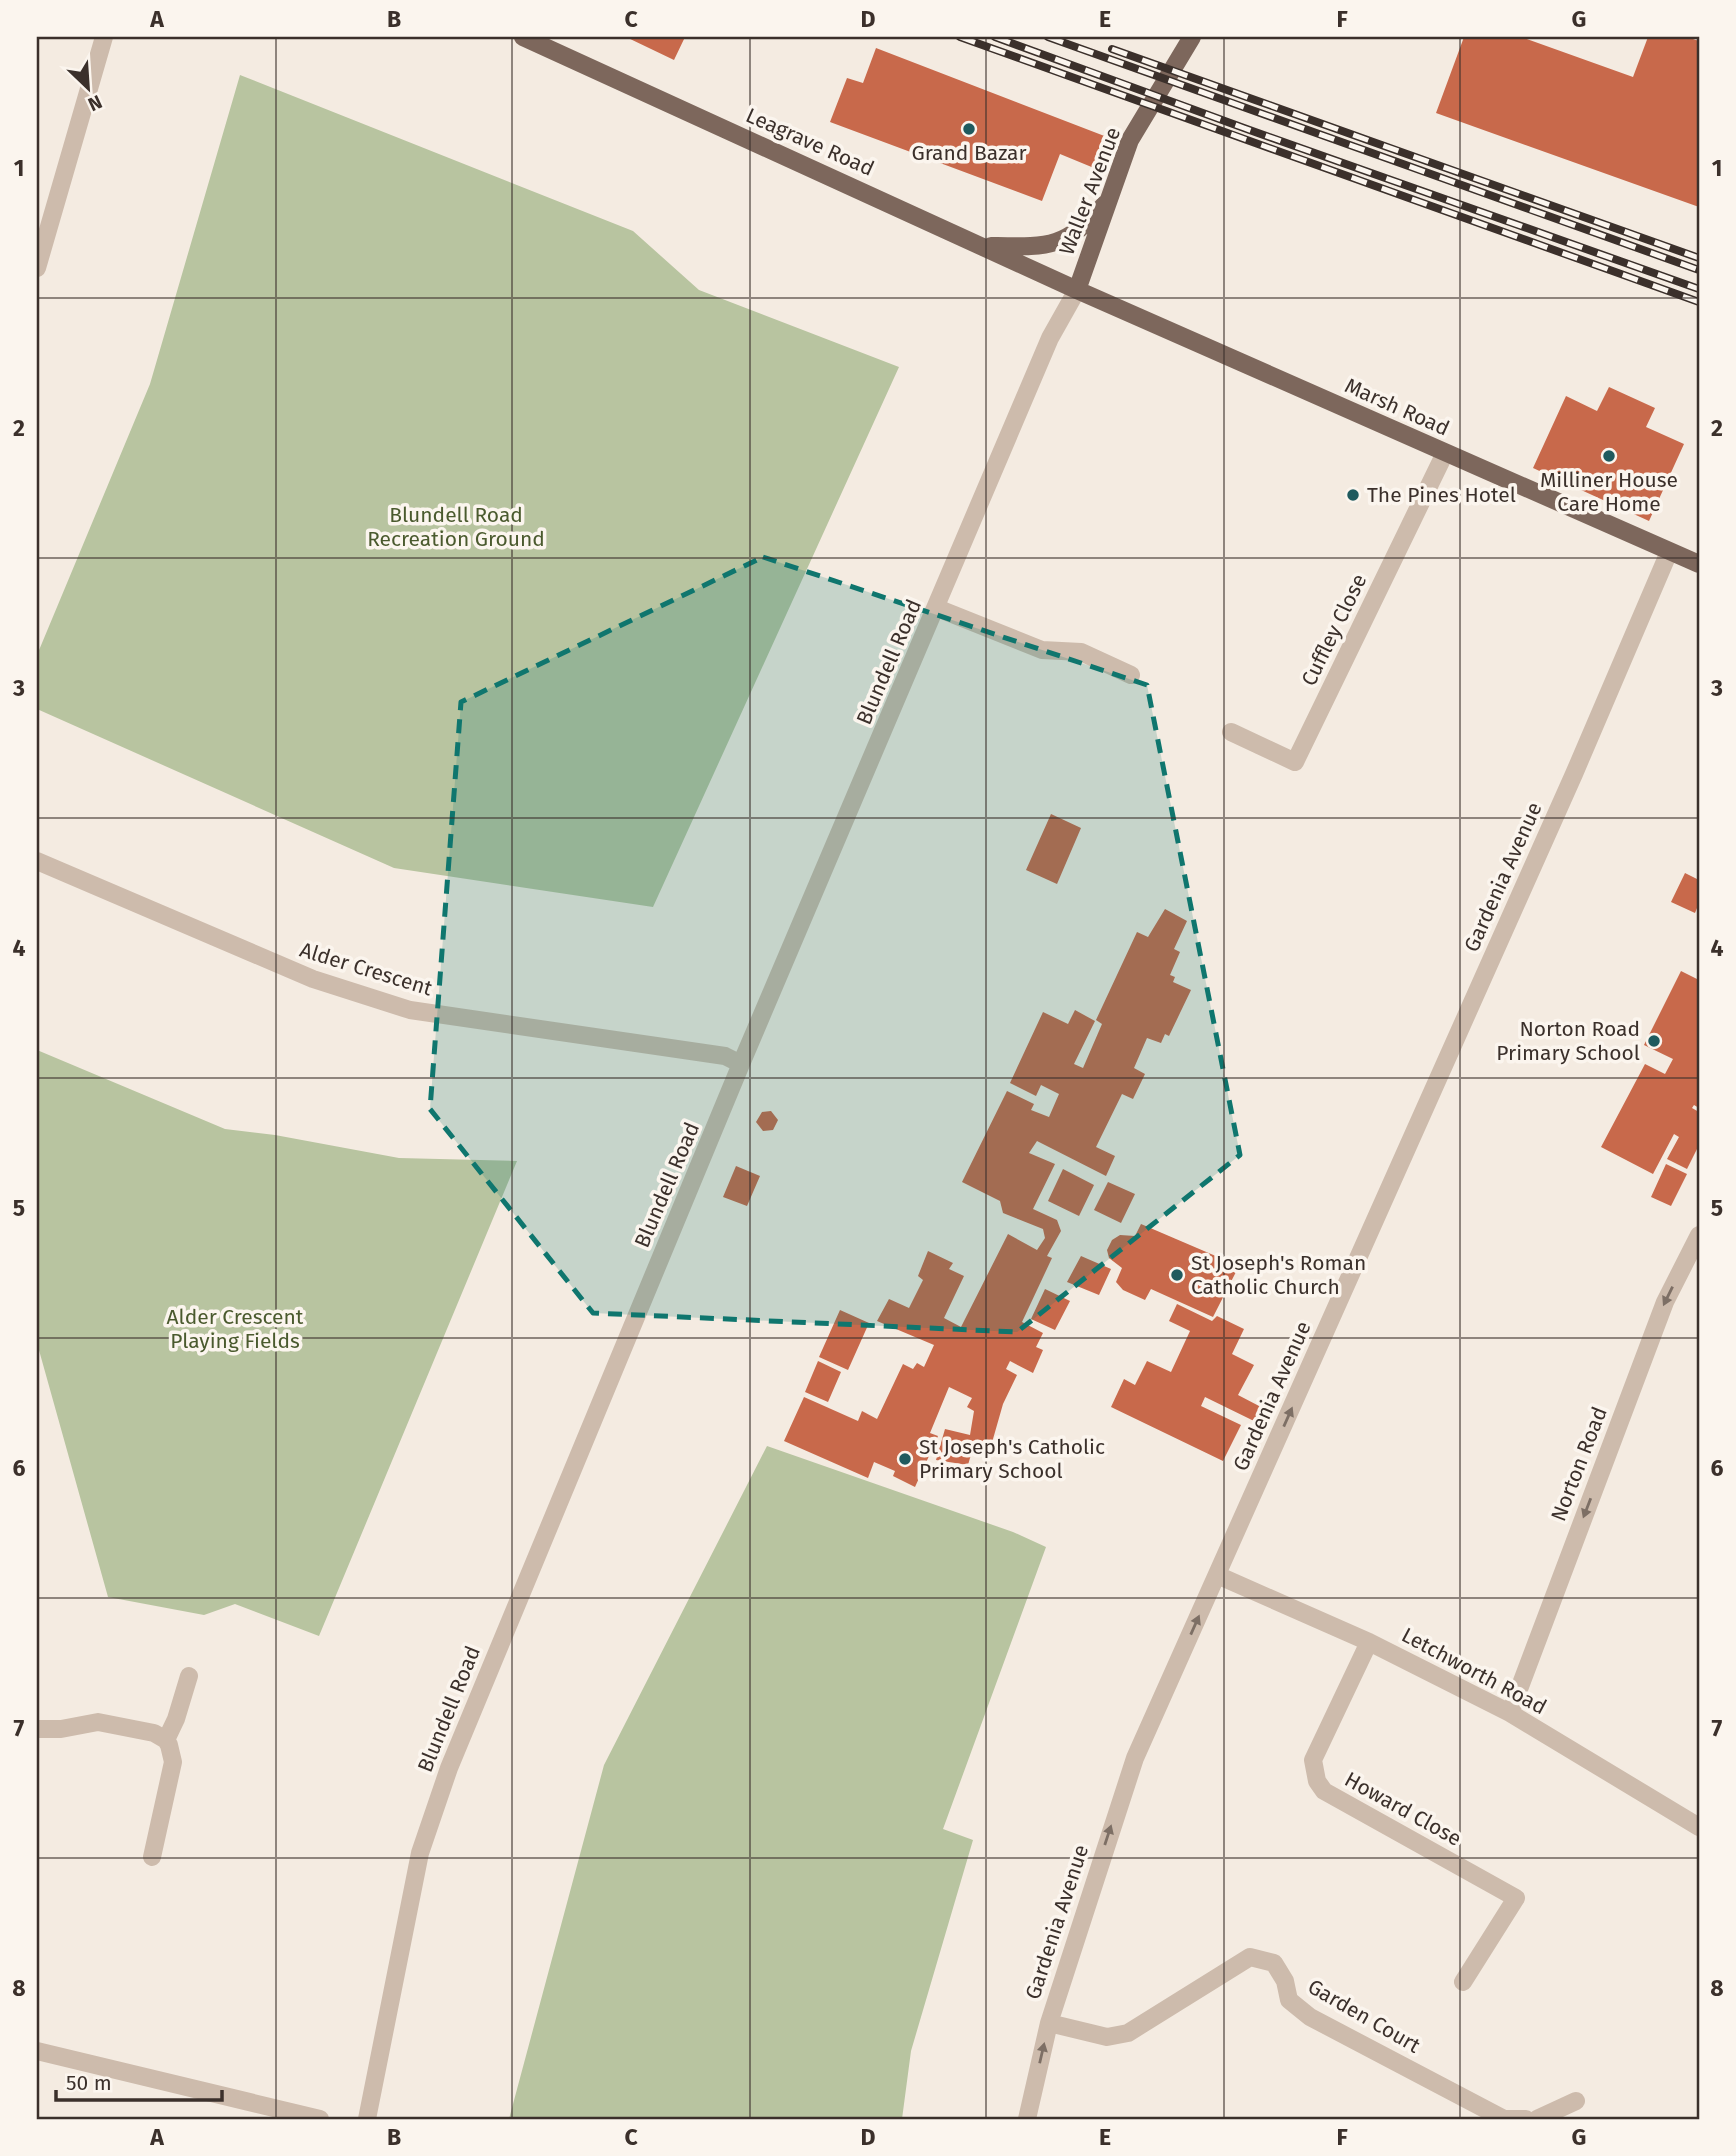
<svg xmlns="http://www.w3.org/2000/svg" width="1736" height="2156" font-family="'Fira Sans',sans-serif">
	<rect width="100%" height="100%" fill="#f4ebe1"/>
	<path fill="#b8c4a0" d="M 240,75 L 633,231 L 699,290 L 899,367 L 653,907 L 394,868 L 37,709 L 37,655 L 150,384 Z
		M 37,1050 L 225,1129 L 275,1135 L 399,1158 L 517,1161 L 319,1636 L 235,1604 L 204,1615 L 108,1597 L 37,1343 Z
		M 767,1446 L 1013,1532 L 1046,1547 L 943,1829 L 973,1840 L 911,2051 L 902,2119 L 509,2119 L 604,1765 Z"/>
	<path fill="#c8694b" d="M 626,37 L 685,37 L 674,60 Z
		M 1464,37 L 1521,37 L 1633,77 L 1648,37 L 1687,37 L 1699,41 L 1699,207 L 1436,113 Z
		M 876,48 L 1107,137 L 1094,168 L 1060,154 L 1042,201 L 830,122 L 847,78 L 863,83 Z
		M 1609,387 L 1655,408 L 1646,427 L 1684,444 L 1649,521 L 1533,468 L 1566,396 L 1597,411 Z
		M 1051,814 L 1081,828 L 1057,884 L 1026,870 Z
		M 1685,873 L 1699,880 L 1699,903 L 1695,913 L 1671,902 Z
		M 1165,909 L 1187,921 L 1174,949 L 1180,952 L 1170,975 L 1175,977 L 1173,982 L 1191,990 L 1169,1036 L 1165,1034 L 1161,1043 L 1147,1038 L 1134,1068 L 1145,1074 L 1133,1099 L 1122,1094 L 1096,1147 L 1115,1156 L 1106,1176 L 1037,1141 L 1029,1153 L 1055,1164 L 1033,1209 L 1057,1220 L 1061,1231 L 1047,1256 L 1052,1258 L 1022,1322 L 1043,1333 L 1036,1347 L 1043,1350 L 1033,1373 L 1010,1361 L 1006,1369 L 1017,1375 L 1003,1404 L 989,1453 L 972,1451 L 968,1465 L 936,1460 L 945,1429 L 970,1435 L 974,1411 L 967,1407 L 972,1398 L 949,1387 L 930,1433 L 938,1436 L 915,1487 L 893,1476 L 895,1471 L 874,1462 L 868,1478 L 784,1441 L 804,1397 L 858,1421 L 862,1411 L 877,1419 L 903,1364 L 913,1369 L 917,1363 L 924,1367 L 934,1345 L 877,1321 L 889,1299 L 909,1308 L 923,1280 L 918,1276 L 928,1251 L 953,1263 L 949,1269 L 964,1276 L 944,1318 L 961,1327 L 1008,1234 L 1037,1250 L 1045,1238 L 1043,1229 L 1003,1213 L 1000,1201 L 962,1182 L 1007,1091 L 1034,1104 L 1031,1110 L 1049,1117 L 1059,1094 L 1041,1085 L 1036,1096 L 1010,1083 L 1043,1012 L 1068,1024 L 1075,1010 L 1095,1021 L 1074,1064 L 1083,1068 L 1102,1024 L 1096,1020 L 1137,932 L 1148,937 Z
		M 1681,971 L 1699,980 L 1699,1108 L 1694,1105 L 1692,1108 L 1699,1112 L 1699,1145 L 1687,1169 L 1667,1159 L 1679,1137 L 1674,1134 L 1653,1174 L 1601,1147 L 1645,1064 L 1665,1074 L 1673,1059 L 1644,1045 Z
		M 771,1111 L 778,1120 L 773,1130 L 763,1131 L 756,1122 L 762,1112 Z
		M 1666,1164 L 1687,1174 L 1671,1206 L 1651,1197 Z
		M 736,1166 L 760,1176 L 747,1206 L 723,1197 Z
		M 1063,1169 L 1094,1185 L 1079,1216 L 1048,1201 Z
		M 1108,1182 L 1135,1194 L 1121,1223 L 1094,1210 Z
		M 1141,1224 L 1239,1266 L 1213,1317 L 1151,1289 L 1145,1300 L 1123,1290 L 1116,1282 L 1122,1268 L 1109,1258 L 1107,1250 L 1112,1240 L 1120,1235 L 1135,1236 Z
		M 1081,1256 L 1111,1269 L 1099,1295 L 1067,1282 Z
		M 1045,1289 L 1070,1301 L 1055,1330 L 1031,1319 Z
		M 1177,1304 L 1212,1321 L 1217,1316 L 1244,1329 L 1232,1354 L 1254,1365 L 1238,1395 L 1261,1407 L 1254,1421 L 1205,1397 L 1201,1406 L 1241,1425 L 1223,1461 L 1111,1407 L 1124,1379 L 1135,1385 L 1147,1361 L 1171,1372 L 1190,1331 L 1169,1321 Z
		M 840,1310 L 869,1323 L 848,1370 L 819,1357 Z
		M 818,1361 L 841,1372 L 828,1402 L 805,1392 Z"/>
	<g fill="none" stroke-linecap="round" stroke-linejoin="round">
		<path stroke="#cdbbac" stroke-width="18" d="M 37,268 L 104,37
			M 937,608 L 1042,650 L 1081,652 L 1131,675
			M 1231,732 L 1295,762 L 1445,453
			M 37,861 L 313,979 L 410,1010 L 725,1056 L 741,1064
			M 1217,1575 L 1369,1642 L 1510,1713 L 1699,1827
			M 1369,1642 L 1313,1760 L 1317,1781 L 1324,1791 L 1516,1898 L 1463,1982
			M 1510,1713 L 1665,1302 L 1699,1235
			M 37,1729 L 61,1729 L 98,1722 L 154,1733 L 166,1740 L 169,1745 L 173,1762 L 152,1857
			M 166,1740 L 176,1719 L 189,1676
			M 1049,2023 L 1107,2037 L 1128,2033 L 1250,1957 L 1274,1963 L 1285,1981 L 1289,2000 L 1310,2017 L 1504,2119 L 1526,2119
			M 37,2051 L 320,2119
			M 367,2119 L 420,1853 L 449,1768 L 741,1064 L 1050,338 L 1077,290
			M 1027,2119 L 1049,2023 L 1135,1758 L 1574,774 L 1669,552
			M 1537,2119 L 1576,2101"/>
		<path stroke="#7d675c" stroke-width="18" d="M 523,37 L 1077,290 L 1699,564
			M 991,246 C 1049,247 1064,249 1105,204
			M 1077,290 L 1130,140 L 1192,37"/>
		<defs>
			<path id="rail" d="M 960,37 L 1699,302
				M 995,37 L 1244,128 L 1699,289
				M 1048,37 L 1699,270
				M 1112,49 L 1699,258"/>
		</defs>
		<use href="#rail" stroke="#3b302b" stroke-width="8"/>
		<use href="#rail" stroke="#fbf5ee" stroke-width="5" stroke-dasharray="16" stroke-linecap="butt"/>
	</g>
	<defs><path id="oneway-solid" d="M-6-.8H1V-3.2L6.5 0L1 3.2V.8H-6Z" transform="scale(1.75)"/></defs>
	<g fill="#7d6f65">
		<use href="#oneway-solid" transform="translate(1668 1296) rotate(116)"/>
		<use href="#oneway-solid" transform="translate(1288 1417) rotate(-66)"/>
		<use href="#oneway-solid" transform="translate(1587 1508) rotate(111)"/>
		<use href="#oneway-solid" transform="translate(1195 1625) rotate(-66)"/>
		<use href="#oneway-solid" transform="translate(1108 1835) rotate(-72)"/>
		<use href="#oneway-solid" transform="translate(1042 2053) rotate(-77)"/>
	</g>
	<path fill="#0f766e" fill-opacity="0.2" stroke="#0f766e" stroke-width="5" stroke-dasharray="14 9" stroke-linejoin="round" d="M 763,557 L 1147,685 L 1240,1155 L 1017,1332 L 593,1313 L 430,1109 L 461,702 Z"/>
	<path fill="none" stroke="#3b302b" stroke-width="2" stroke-opacity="0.55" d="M 276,37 L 276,2119M 512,37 L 512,2119M 750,37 L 750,2119M 986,37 L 986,2119M 1224,37 L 1224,2119M 1460,37 L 1460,2119M 37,298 L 1699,298M 37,558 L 1699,558M 37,818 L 1699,818M 37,1078 L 1699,1078M 37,1338 L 1699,1338M 37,1598 L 1699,1598M 37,1858 L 1699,1858"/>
	<g fill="#1f5a5e" stroke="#fbf5ee" stroke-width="2.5">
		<circle cx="969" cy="129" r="7"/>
		<circle cx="1609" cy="456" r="7"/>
		<circle cx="1353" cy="495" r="7"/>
		<circle cx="1654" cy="1041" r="7"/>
		<circle cx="1177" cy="1275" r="7"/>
		<circle cx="905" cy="1459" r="7"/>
	</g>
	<g text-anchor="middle" stroke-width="7" stroke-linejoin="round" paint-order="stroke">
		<g font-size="21" fill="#3b302b" stroke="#fbf5ee">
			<text transform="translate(810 142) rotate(24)" y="7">Leagrave Road</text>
			<text transform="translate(1090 191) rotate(-69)" y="7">Waller Avenue</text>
			<text transform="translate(1397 407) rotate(24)" y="7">Marsh Road</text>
			<text transform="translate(1334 630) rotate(-64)" y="7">Cuffley Close</text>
			<text transform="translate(889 662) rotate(-67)" y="7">Blundell Road</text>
			<text transform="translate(1503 877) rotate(-66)" y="7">Gardenia Avenue</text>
			<text transform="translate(366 969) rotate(17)" y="7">Alder Crescent</text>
			<text transform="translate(667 1185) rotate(-67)" y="7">Blundell Road</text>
			<text transform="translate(1272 1396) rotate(-66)" y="7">Gardenia Avenue</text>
			<text transform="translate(1579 1464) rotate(-69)" y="7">Norton Road</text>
			<text transform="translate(1474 1671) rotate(28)" y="7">Letchworth Road</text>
			<text transform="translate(449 1709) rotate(-68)" y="7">Blundell Road</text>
			<text transform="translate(1403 1809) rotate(29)" y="7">Howard Close</text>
			<text transform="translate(1057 1922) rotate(-72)" y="7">Gardenia Avenue</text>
			<text transform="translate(1364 2016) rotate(30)" y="7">Garden Court</text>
		</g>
		<g font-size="21" fill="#3b302b" stroke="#fbf5ee" text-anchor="start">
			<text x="969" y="160" text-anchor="middle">Grand Bazar</text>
			<text x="1609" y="487" text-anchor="middle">Milliner House<tspan x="1609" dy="24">Care Home</tspan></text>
			<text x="1367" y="502">The Pines Hotel</text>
			<text x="1640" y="1036" text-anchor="end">Norton Road<tspan x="1640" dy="24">Primary School</tspan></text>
			<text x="1191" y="1270">St Joseph's Roman<tspan x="1191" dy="24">Catholic Church</tspan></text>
			<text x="919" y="1454">St Joseph's Catholic<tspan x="919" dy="24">Primary School</tspan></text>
		</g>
		<g font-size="21" fill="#4a5a2e" stroke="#fbf5ee">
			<text x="456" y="522">Blundell Road<tspan x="456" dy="24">Recreation Ground</tspan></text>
			<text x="235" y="1324">Alder Crescent<tspan x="235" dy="24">Playing Fields</tspan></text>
		</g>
	</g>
	<rect width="1736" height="2156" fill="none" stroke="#fbf5ee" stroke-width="77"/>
	<g transform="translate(88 88) rotate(155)" stroke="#fbf5ee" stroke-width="5" paint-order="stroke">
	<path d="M0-5L12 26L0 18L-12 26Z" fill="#3b302b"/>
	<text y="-10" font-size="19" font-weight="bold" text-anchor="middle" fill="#3b302b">N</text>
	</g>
	<path d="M56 2090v10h166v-10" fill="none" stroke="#3b302b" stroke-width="3.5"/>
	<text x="66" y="2090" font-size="21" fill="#3b302b" stroke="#fbf5ee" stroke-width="5" paint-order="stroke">50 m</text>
	<rect x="38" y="38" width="1660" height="2080" fill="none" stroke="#3b302b" stroke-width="2.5"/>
	<g font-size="23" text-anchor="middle" font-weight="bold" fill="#3b302b">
		<text x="157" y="27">A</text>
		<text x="394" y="27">B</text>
		<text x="631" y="27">C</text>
		<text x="868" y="27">D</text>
		<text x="1105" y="27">E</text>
		<text x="1342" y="27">F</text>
		<text x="1579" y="27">G</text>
		<text x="19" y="176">1</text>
		<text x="1717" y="176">1</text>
		<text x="19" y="436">2</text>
		<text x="1717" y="436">2</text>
		<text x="19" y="696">3</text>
		<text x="1717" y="696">3</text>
		<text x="19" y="956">4</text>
		<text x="1717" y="956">4</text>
		<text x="19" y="1216">5</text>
		<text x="1717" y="1216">5</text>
		<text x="19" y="1476">6</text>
		<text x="1717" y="1476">6</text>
		<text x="19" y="1736">7</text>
		<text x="1717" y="1736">7</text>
		<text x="19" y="1996">8</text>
		<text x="1717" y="1996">8</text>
		<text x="157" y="2145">A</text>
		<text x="394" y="2145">B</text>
		<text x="631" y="2145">C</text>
		<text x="868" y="2145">D</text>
		<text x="1105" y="2145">E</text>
		<text x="1342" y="2145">F</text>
		<text x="1579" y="2145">G</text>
	</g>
</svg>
